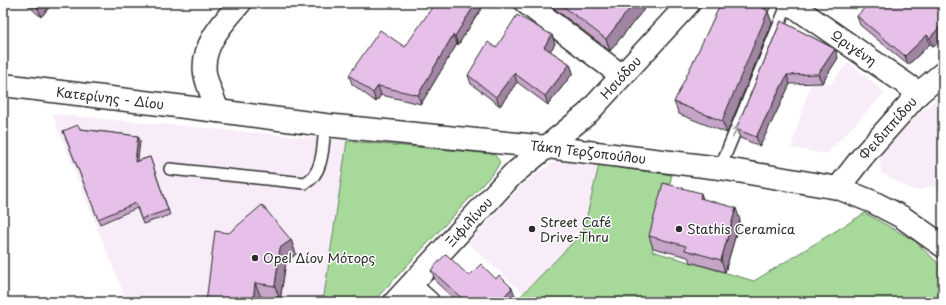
<svg xmlns="http://www.w3.org/2000/svg" width="946" height="305" font-family="'Playpen Sans',sans-serif">
	<rect width="100%" height="100%" fill="#fff"/>
	<filter id="ink" filterUnits="userSpaceOnUse"><feTurbulence type="fractalNoise" baseFrequency=".025" numOctaves="2"/><feDisplacementMap in="SourceGraphic" scale="8" xChannelSelector="R" yChannelSelector="G"/><feConvolveMatrix kernelMatrix="1 2 1 2 8 2 1 2 1" color-interpolation-filters="sRGB"/></filter>
	<g filter="url(#ink)">
		<path fill="#f8ecf8" d="M 849,62 L 885,93 L 826,154 L 791,148 L 811,82 L 830,84 Z
			M 943,92 L 943,194 L 935,185 L 915,191 L 881,173 L 879,152 Z
			M 52,114 L 347,141 L 323,302 L 127,302 Z
			M 556,160 L 599,165 L 583,232 L 523,293 L 468,243 L 521,186 Z"/>
		<path fill="#a6d99a" stroke="#688262" d="M 347,141 L 494,154 L 500,162 L 495,171 L 373,302 L 323,302 Z
			M 599,165 L 672,175 L 652,251 L 754,281 L 865,213 L 915,241 L 943,268 L 943,302 L 515,302 L 583,232 Z"/>
		<g fill="none" stroke-linecap="round" stroke-linejoin="round">
			<defs>
				<path id="service" d="M 720,168 L 788,3
					M 170,169 L 305,183 C 324,174 323,144 325,125"/>
				<g id="minor">
					<path d="M 526,3 L 622,76"/>
					<path id="s1" d="M 789,3 L 919,93"/>
					<path id="s2" d="M 838,188 L 863,156 L 919,93 L 943,73"/>
					<path d="M 410,286 L 428,302"/>
					<path id="s3" d="M 395,302 L 512,175 L 587,114 L 689,3"/>
				</g>
				<path id="tertiary" d="M 218,111 C 214,99 207,86 205,73 C 201,45 224,22 240,3"/>
				<g id="secondary">
					<path id="s4" d="M 3,85 L 218,111 L 325,125 L 547,147 L 720,168 L 838,188 L 873,202 L 902,217 L 943,246"/>
				</g>
			</defs>
			<use href="#service" stroke="#2b2b2b" stroke-width="14"/>
			<use href="#minor" stroke="#2b2b2b" stroke-width="25"/>
			<use href="#tertiary" stroke="#2b2b2b" stroke-width="25"/>
			<use href="#secondary" stroke="#2b2b2b" stroke-width="25"/>
			<path stroke="#2b2b2b" stroke-width="2.5" stroke-dasharray="1 3" stroke-linecap="butt" d="M 940,190 L 943,187"/>
			<use href="#service" stroke="#fff" stroke-width="11"/>
			<use href="#minor" stroke="#fff" stroke-width="22"/>
			<use href="#tertiary" stroke="#fff" stroke-width="22"/>
			<use href="#secondary" stroke="#fff" stroke-width="22"/>
		</g>
		<path fill="#c6a5c8" stroke="#2b2b2b" d="M 25,3 L 53,3 L 41,17 Z
			M 485,3 L 458,45 L 457,44 L 421,104 L 381,95 L 376,102 L 352,84 L 349,75 L 405,47 Z
			M 547,3 L 649,3 L 610,51 Z
			M 943,3 L 943,36 L 934,47 L 930,44 L 908,65 L 860,25 L 857,16 Z
			M 768,12 L 772,23 L 727,133 L 679,114 L 674,102 Z
			M 781,21 L 835,49 L 838,58 L 822,83 L 790,84 L 760,146 L 740,138 L 736,129 Z
			M 552,35 L 555,44 L 550,51 L 570,64 L 573,73 L 548,105 L 517,82 L 500,106 L 471,84 L 468,75 L 496,48 Z
			M 80,129 L 138,136 L 140,141 L 137,161 L 150,157 L 170,215 L 143,224 L 137,208 L 100,224 L 63,131 Z
			M 703,199 L 740,220 L 725,272 L 690,262 L 688,257 L 653,248 L 649,236 Z
			M 291,240 L 296,254 L 286,262 L 280,300 L 261,297 L 206,302 Z
			M 431,270 L 469,276 L 517,300 L 515,302 L 457,302 L 436,282 Z"/>
		<path fill="#a186a3" stroke="#2b2b2b" d="M 42,3 L 53,3 L 41,17 L 38,8 Z
			M 476,3 L 485,3 L 458,45 L 455,36 Z
			M 634,3 L 649,3 L 610,51 L 606,39 Z
			M 763,3 L 773,3 L 768,12 L 772,23 L 727,133 L 722,121 L 761,7 Z
			M 943,23 L 943,36 L 934,47 L 930,38 Z
			M 453,35 L 457,44 L 421,104 L 418,95 Z
			M 552,35 L 555,44 L 547,56 L 544,47 Z
			M 927,35 L 930,44 L 908,65 L 905,56 Z
			M 835,49 L 838,58 L 822,83 L 818,74 Z
			M 570,64 L 573,73 L 548,105 L 545,96 Z
			M 514,73 L 517,82 L 500,106 L 496,97 Z
			M 787,75 L 790,84 L 760,146 L 756,137 Z
			M 378,86 L 381,95 L 376,102 L 373,93 Z
			M 138,136 L 140,141 L 137,167 L 135,162 Z
			M 701,193 L 705,205 L 700,198 Z
			M 736,208 L 740,220 L 725,272 L 721,260 Z
			M 291,240 L 296,254 L 286,262 L 280,300 L 275,286 L 280,248 Z
			M 255,283 L 261,297 L 260,302 L 253,302 Z
			M 512,288 L 517,300 L 515,302 L 499,302 Z"/>
		<path fill="#e6c0e9" stroke="#2b2b2b" d="M 32,3 L 42,3 L 38,8 Z
			M 435,3 L 476,3 L 455,36 L 453,35 L 418,95 L 378,86 L 373,93 L 349,75 L 380,30 L 405,47 Z
			M 559,3 L 634,3 L 606,39 Z
			M 721,3 L 763,3 L 761,7 L 768,11 L 722,121 L 674,102 Z
			M 869,3 L 943,3 L 943,23 L 930,38 L 927,35 L 905,56 L 857,16 Z
			M 517,15 L 552,35 L 544,47 L 570,64 L 545,96 L 514,73 L 496,97 L 468,75 L 488,42 L 496,48 Z
			M 781,21 L 835,49 L 818,74 L 787,75 L 756,137 L 736,129 Z
			M 78,125 L 80,129 L 138,136 L 135,162 L 150,157 L 168,210 L 141,219 L 136,203 L 98,219 L 63,131 Z
			M 663,183 L 701,193 L 700,198 L 736,208 L 721,260 L 685,250 L 686,246 L 649,236 Z
			M 262,205 L 291,240 L 280,248 L 275,286 L 255,283 L 253,302 L 206,302 L 215,231 L 229,233 Z
			M 446,254 L 469,276 L 481,264 L 496,279 L 499,275 L 512,288 L 499,302 L 466,302 L 431,270 Z"/>
		<defs><path id="oneway-shaft" d="M-6 0H5M1.5-3L5.5 0L1.5 3" fill="none" stroke-width="1.6" stroke-linecap="round" stroke-linejoin="round"/></defs>
		<use stroke="#a0a0a0" href="#oneway-shaft" transform="translate(735 132) rotate(-68)"/>
	</g>
	<g fill="#2b2b2b" stroke="#fff" stroke-width="1.5">
		<circle cx="532" cy="229" r="4"/>
		<circle cx="679" cy="229" r="4"/>
		<circle cx="255" cy="258" r="4"/>
	</g>
	<g text-anchor="middle" stroke-width="3" stroke-linejoin="round" paint-order="stroke">
		<g font-size="13" fill="#2b2b2b" stroke="#fff">
			<text dy="5" stroke="none"><textPath href="#s1" startOffset="79">Ωριγένη</textPath></text>
			<text dy="5" stroke="none"><textPath href="#s3" startOffset="319">Ησιόδου</textPath></text>
			<text dy="5" stroke="none"><textPath href="#s4" startOffset="108">Κατερίνης - Δίου</textPath></text>
			<text dy="5" stroke="none"><textPath href="#s2" startOffset="78">Φειδιππίδου</textPath></text>
			<text dy="5" stroke="none"><textPath href="#s4" startOffset="589">Τάκη Τερζοπούλου</textPath></text>
			<text dy="5" stroke="none"><textPath href="#s3" startOffset="109">Ξιφιλίνου</textPath></text>
		</g>
		<g font-size="13" fill="#2b2b2b" stroke="#fff" text-anchor="start">
			<text x="540" y="227">Street Café<tspan x="540" dy="15">Drive-Thru</tspan></text>
			<text x="687" y="234">Stathis Ceramica</text>
			<text x="263" y="263">Opel Δίον Μότορς</text>
		</g>
	</g>
	<rect width="946" height="305" fill="none" stroke="#fff" stroke-width="16"/>
	<rect x="8" y="8" width="930" height="289" fill="none" stroke="#2b2b2b" stroke-width="1.5" filter="url(#ink)"/>
</svg>
